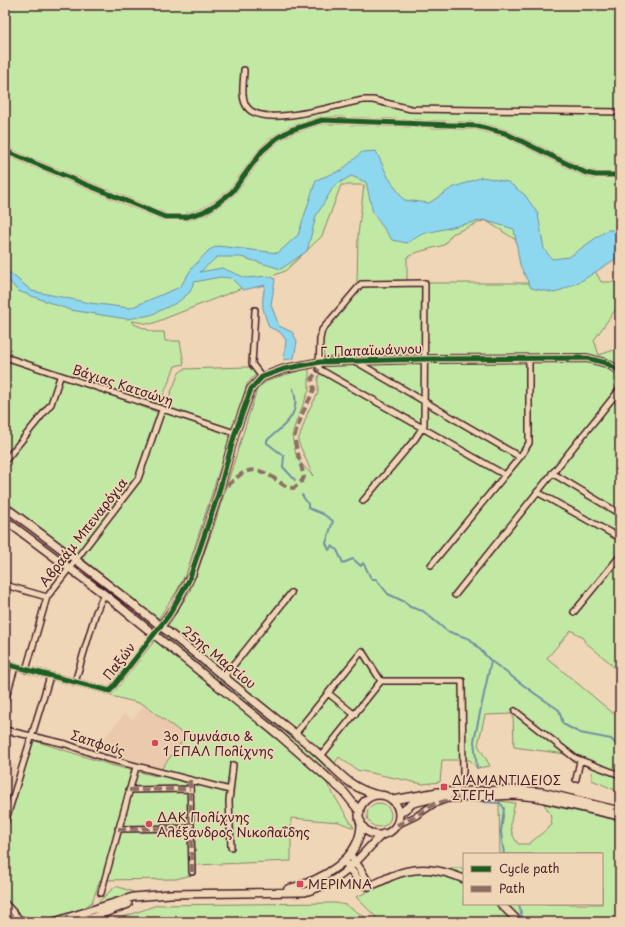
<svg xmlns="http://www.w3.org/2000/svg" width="625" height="927" font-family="'Playpen Sans',sans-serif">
	<rect width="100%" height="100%" fill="#eed6b6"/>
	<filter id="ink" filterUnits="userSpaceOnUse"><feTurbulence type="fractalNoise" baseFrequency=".025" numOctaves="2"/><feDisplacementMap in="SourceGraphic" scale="8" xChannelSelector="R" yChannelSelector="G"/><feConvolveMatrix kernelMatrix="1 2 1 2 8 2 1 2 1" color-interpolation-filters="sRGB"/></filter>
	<g filter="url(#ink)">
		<path fill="#eac9ad" d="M 144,705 L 186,736 L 162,768 L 108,754 L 109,749 L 101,743 L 124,714 L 133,720 Z
			M 5,762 L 17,765 L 5,807 Z"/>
		<path fill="#c2e9a4" stroke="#868468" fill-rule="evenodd" d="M 5,5 L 620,5 L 620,250 L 590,261 L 601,282 L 620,282 L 620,303 L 594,340 L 599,355 L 620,348 L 620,674 L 608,661 L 584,641 L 584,638 L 571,630 L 547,658 L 620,719 L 620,792 L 592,780 C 593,768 590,762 580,756 L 514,747 L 513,714 L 485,715 L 478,745 L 490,766 L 477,768 L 470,760 L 442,760 L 440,782 L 423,784 L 357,770 L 339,757 L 324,779 L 354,828 L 339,822 L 291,818 L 291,861 L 195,865 L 195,874 L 176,879 L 100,880 L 92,902 L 83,909 L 43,921 L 20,915 L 5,899 L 5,831 L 32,740 L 114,766 L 156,776 L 186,736 L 143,704 L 111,696 L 154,639 L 167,627 L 190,591 L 213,529 L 258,386 L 274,378 L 309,368 L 309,390 L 296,422 L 292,436 L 297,459 L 313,476 L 298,441 L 308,412 L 318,393 L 318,378 L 323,366 L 322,330 L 357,285 L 358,235 L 364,185 L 341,185 L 322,236 L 285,271 L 151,324 L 132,321 L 134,324 L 153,332 L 164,332 L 165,341 L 180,341 L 184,364 L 175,366 L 159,406 L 5,355 ZM 485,220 L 519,242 L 537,283 L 407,283 L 407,257 L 418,252 L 444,245 L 452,234 Z
			M 5,359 L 68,379 L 162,414 L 179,373 L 184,369 L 247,367 L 250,367 L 256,374 L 247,384 L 187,571 L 177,591 L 158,619 L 83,559 L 5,502 Z
			M 499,801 L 515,803 C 511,821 507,828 518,844 L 529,844 L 552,825 L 550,813 L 544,804 L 620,821 L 620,922 L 110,922 L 157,905 L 335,903 L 346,905 L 373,922 L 376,917 L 356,897 C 390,883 408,866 447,876 L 452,868 L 464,868 L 464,904 L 602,904 L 602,854 L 500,854 Z
			M367 815a12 12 0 1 1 24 0a12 12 0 1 1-24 0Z
			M 116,886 L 136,893 L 96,904 Z"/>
		<path fill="#8ed8ef" stroke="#738ea1" d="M 376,151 L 388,177 L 404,200 L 429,203 L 452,188 L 482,177 L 508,182 L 525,195 L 538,214 L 544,249 L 552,259 L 569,257 L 607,230 L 620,230 L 620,256 L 583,280 L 555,293 L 531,288 L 520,265 L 514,229 L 483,220 L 422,234 L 407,243 L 392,240 L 373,213 L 366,182 L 351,176 L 334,186 L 316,216 L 307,251 L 281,269 L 241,257 L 217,257 L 200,272 L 222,268 L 246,278 L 269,276 L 275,279 L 271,305 L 279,326 L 292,332 L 297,341 L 294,358 L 284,360 L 286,340 L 280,332 L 269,327 C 262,307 261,306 265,285 L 243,290 L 231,278 L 220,277 L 194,282 L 190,292 L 178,302 L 151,315 L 127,319 L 70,310 L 18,291 L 5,277 L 5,269 L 32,291 L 90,303 L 130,308 L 180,287 L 192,268 L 209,250 L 218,246 L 278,253 L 298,235 L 316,180 L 342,170 L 362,152 Z"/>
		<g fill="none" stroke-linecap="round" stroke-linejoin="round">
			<path stroke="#738ea1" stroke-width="2" d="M 293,388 C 302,414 285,425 267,440 L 267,443 L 284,456 L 283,467 L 295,480
				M 302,495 L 308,504 L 308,508 L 323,514 L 333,521 L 326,543 L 329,550 L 332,546 L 337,550 L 343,563 L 353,559 L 361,566 L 363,563 C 367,568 368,575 372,579 L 376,579 L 388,594 L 405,602 L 410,607 L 423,611 L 447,631 L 470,639 L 491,661 L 534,693 L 559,710 L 563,724 L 580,733 L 611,739 L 620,748
				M 477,768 L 474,741 L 491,661
				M 483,802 L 500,803 L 504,808 L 501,832 L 504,854
				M 519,904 L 523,922"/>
			<defs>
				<path id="street" d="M 244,70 C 244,81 240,97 247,107 C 264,130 341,103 364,100 L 373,100 L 411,109 L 620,112
					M 5,151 L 165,217 L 186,217 L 203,212 L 215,205 L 232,192 L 262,151 L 277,138 L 291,130 L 322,120 L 477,126 L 505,133 L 586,173 L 596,175 L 620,175
					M 255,310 L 252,364 L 262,377
					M 5,357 L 235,433
					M 355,361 L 520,457
					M 5,461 L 51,404 L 60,377
					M 552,473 L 620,514
					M 537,492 L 620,538
					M 363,501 L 415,439 L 424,425 L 425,283 L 361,284 L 322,330 L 320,339 L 319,369 L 505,475
					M 431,565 L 520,457 L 529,443 L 529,358
					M 5,585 L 47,597
					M 455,595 L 620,389
					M 574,612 L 620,556
					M 5,664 L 110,691 L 154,635
					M 26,670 L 47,597 L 138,479 L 162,410
					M 224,677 L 291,593
					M 381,681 L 462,681 L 463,773
					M 75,682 L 96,612 L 104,594
					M 328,693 L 355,715
					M 5,701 L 15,667
					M 515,711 L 575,758 L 620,775
					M 5,730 L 66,744 L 105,758 L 230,790
					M 295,734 L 362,651 L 381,681
					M 321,756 L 381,681
					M 576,779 L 580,761
					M 190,780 L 192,872
					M 129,790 L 190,789
					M 5,823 L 50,676
					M 397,825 L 416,816 L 434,804 L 445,800
					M 118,829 L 191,828
					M 231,847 L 229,801 L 233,765
					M 101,893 L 136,767
					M 5,903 L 22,922
					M 5,910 L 13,922"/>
				<path id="secondary" d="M 5,507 C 97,574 186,646 275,718 C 290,730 305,741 319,754 C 340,773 349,788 378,795
					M 5,520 L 104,594 L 280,736 L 344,792 L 360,812
					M 154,635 L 174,608 L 192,574 L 218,495 L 235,433 L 251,389 L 262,377 L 284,369 L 320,362 L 425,359 L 587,358 L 606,363 L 620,371
					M359 815a20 20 0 1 1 40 0a20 20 0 1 1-40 0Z
					M 393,800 L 438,792 L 520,790 L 542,792 L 620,811
					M 399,814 L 413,803 L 430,799 L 515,795 L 536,797 L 620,816
					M 350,855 L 360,869 L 370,886
					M 344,860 L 359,881 L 367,886 C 376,885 384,879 392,876 C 417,865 440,869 464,879
					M 288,889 C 320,881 362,860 361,822
					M 501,904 L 519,922
					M 54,922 L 133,897 L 170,894 L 305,892 C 342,881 353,865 378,838 L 383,834
					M 81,922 L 128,904"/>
			</defs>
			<use href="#street" stroke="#4a1f2b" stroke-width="8"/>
			<use href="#secondary" stroke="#4a1f2b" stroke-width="10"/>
			<use href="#street" stroke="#eed6b6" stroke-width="5"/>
			<use href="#secondary" stroke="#eed6b6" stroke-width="7"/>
			<path stroke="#8d6e63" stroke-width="4" stroke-dasharray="8 4" stroke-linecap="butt" d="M 219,494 C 238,477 248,459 275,479 C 281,483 286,488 294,488 L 302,481 L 304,477 L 294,438 L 302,414 L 314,390 L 312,378 L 319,369
				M 190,780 L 192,872
				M 129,790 L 190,789
				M 397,825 L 416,816 L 434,804 L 464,796
				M 118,829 L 191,828"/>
			<defs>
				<path id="cycleway" d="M 5,151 L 165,217 L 186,217 L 203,212 L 215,205 L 232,192 L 262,151 L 277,138 L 291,130 L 322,120 L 477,126 L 505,133 L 586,173 L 596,175 L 620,175
					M 5,664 L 110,691 L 169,615 L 189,580 L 218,495 L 235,433 L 251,389 L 262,377 L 284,369 L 320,362 L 425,359 L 587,358 L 606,363 L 620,371"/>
			</defs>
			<use href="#cycleway" stroke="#eed6b6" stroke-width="8"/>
			<use href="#cycleway" stroke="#1b5e20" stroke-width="5"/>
		</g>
	</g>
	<g fill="#d1495b" stroke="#eed6b6" stroke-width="1.5">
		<circle cx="155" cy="743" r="4"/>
		<rect x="440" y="783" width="8" height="8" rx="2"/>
		<circle cx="149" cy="824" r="4"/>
		<rect x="296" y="880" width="8" height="8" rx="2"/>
	</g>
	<g text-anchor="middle" stroke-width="3.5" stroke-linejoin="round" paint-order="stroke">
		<g font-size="13" fill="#4a1f2b" stroke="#eed6b6">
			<text transform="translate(371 350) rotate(-2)" y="5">Γ. Παπαϊωάννου</text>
			<text transform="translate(123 385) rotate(18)" y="5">Βάγιας Κατσώνη</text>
			<text transform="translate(83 532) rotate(-52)" y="5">Αβραάμ Μπεναρόγια</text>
			<text transform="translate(219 657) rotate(39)" y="5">25ης Μαρτίου</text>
			<text transform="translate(119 661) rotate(-52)" y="5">Παξών</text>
			<text transform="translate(98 743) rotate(18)" y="5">Σαπφούς</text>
		</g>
		<g font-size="13" fill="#4a1f2b" stroke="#eed6b6" text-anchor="start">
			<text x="163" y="741">3ο Γυμνάσιο &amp;<tspan x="163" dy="15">1 ΕΠΑΛ Πολίχνης</tspan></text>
			<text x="452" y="785">ΔΙΑΜΑΝΤΙΔΕΙΟΣ<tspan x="452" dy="15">ΣΤΕΓΗ</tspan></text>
			<text x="157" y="822">ΔΑΚ Πολίχνης<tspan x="157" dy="15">Αλέξανδρος Νικολαΐδης</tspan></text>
			<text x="308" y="889">ΜΕΡΙΜΝΑ</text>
		</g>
	</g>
	<rect width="625" height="927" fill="none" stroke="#eed6b6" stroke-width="20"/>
	<rect x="10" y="10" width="605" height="907" fill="none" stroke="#4a1f2b" stroke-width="1.5" filter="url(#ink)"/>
	<rect x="463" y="853" width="140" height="52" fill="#eed6b6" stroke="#ac8d7e"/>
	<rect x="471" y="866" width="20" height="6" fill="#1b5e20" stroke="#ac8d7e"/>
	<text x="499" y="873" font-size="12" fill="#4a1f2b">Cycle path</text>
	<rect x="471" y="886" width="20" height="6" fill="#8d6e63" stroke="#ac8d7e"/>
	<text x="499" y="893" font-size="12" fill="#4a1f2b">Path</text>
</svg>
